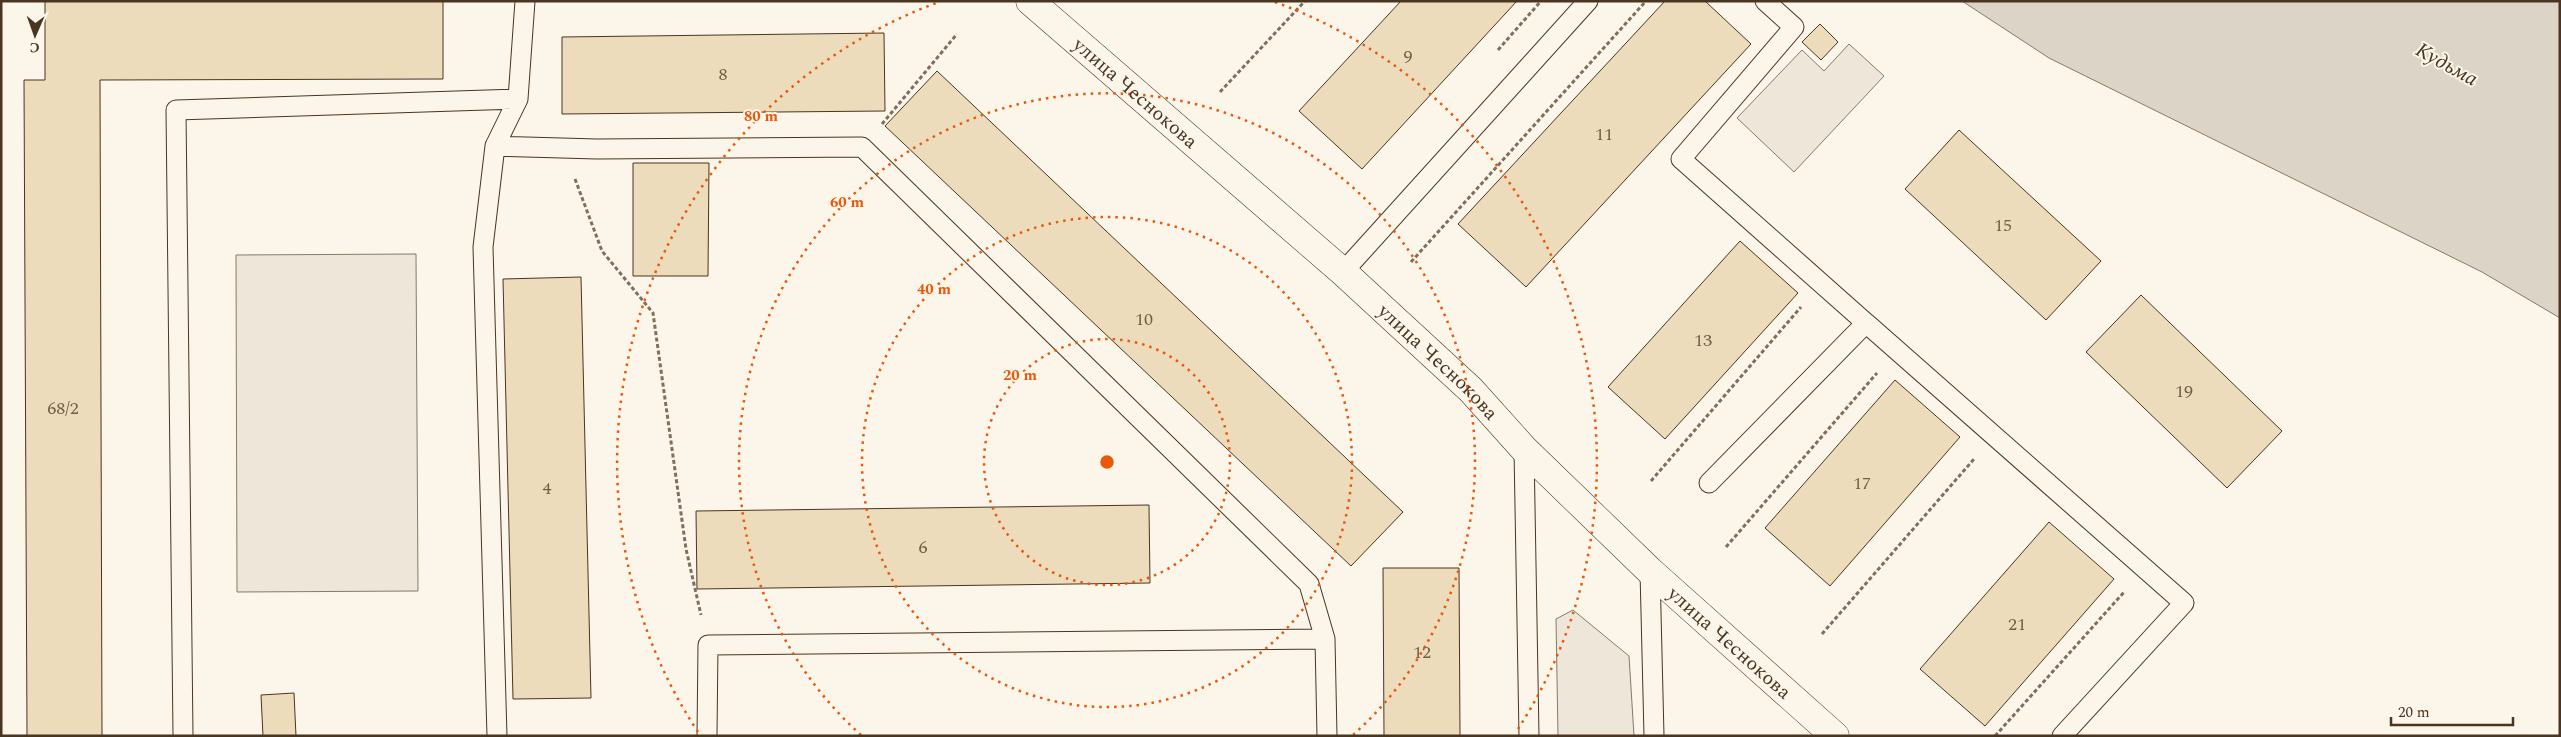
<svg xmlns="http://www.w3.org/2000/svg" width="2561" height="737" font-family="Spectral,serif">
	<rect width="100%" height="100%" fill="#fbf6e9"/>
	<path fill="#ede6d9" stroke="#887966" d="M 1849,44 L 1884,76 L 1794,172 L 1737,118 L 1802,50 L 1824,71 Z
		M 416,254 L 418,591 L 237,592 L 236,255 Z
		M 1573,610 L 1629,656 L 1634,736 L 1558,736 L 1556,619 Z"/>
	<path fill="#dcd4c6" stroke="#887966" d="M 1962,1 L 2560,1 L 2560,318 L 2482,272 L 2049,58 Z"/>
	<path fill="#ecdcbc" stroke="#4a3520" d="M 45,1 L 443,1 L 443,79 L 100,80 L 102,736 L 27,736 L 24,80 L 45,80 Z
		M 1401,1 L 1517,1 L 1362,169 L 1299,111 Z
		M 1665,1 L 1705,1 L 1751,44 L 1526,287 L 1458,224 Z
		M 1820,24 L 1838,42 L 1821,60 L 1802,42 Z
		M 884,33 L 885,111 L 562,114 L 562,37 Z
		M 937,71 L 1403,512 L 1351,566 L 885,126 Z
		M 1959,130 L 2101,261 L 2046,320 L 1905,189 Z
		M 633,163 L 709,163 L 708,276 L 633,276 Z
		M 1740,241 L 1798,293 L 1665,439 L 1608,387 Z
		M 581,277 L 591,698 L 513,699 L 503,279 Z
		M 2141,295 L 2282,431 L 2227,488 L 2086,352 Z
		M 1895,380 L 1960,437 L 1830,586 L 1765,528 Z
		M 1149,505 L 1150,583 L 697,589 L 696,511 Z
		M 2049,522 L 2114,579 L 1985,726 L 1920,669 Z
		M 1383,568 L 1459,568 L 1460,736 L 1384,736 Z
		M 294,693 L 296,736 L 263,736 L 261,695 Z"/>
	<g fill="none" stroke-linecap="round" stroke-linejoin="round">
		<defs>
			<path id="service" d="M 495,146 L 597,149 L 862,147 L 1309,584 L 1325,639
				M 1343,272 L 1588,1
				M 1866,323 L 2184,603 L 2062,736
				M 1524,449 L 1529,736
				M 1709,483 L 1866,323 L 1681,159 L 1794,27 L 1765,1
				M 1650,571 L 1654,736
				M 183,736 L 176,110 L 518,99
				M 497,736 L 483,247 L 495,146 L 518,99 L 525,1
				M 707,736 L 708,645 L 1325,639 L 1327,736"/>
			<g id="minor">
				<path id="s1" d="M 1030,1 L 1343,272 L 1471,390 L 1524,449 L 1650,571 L 1835,736"/>
			</g>
		</defs>
		<use href="#service" stroke="#4a3520" stroke-width="21"/>
		<use href="#minor" stroke="#4a3520" stroke-width="29"/>
		<path stroke="#7f6f5c" stroke-width="3" stroke-dasharray="4 2.5" stroke-linecap="butt" d="M 1498,50 L 1541,1
			M 1220,92 L 1305,1
			M 882,124 L 957,34
			M 575,179 L 602,251 L 653,313 L 686,549 L 701,615
			M 1411,262 L 1646,1
			M 1651,481 L 1801,307
			M 1726,547 L 1877,373
			M 1822,634 L 1974,459
			M 1995,736 L 2125,591"/>
		<use href="#service" stroke="#fbf6e9" stroke-width="19"/>
		<use href="#minor" stroke="#fbf6e9" stroke-width="28"/>
	</g>
	<g fill="none" stroke="#e8590c" stroke-width="2.5" stroke-dasharray="2.5 5">
		<circle cx="1107" cy="462" r="123"/>
		<circle cx="1107" cy="462" r="245"/>
		<path d="M861 735A368 368 0 1 1 1353 735"/>
		<path d="M698 732A490 490 0 0 1 939 2M1275 2A490 490 0 0 1 1516 732"/>
	</g>
	<g text-anchor="middle" stroke-width="4" stroke-linejoin="round" paint-order="stroke">
		<g font-size="18" fill="#725f47">
			<text x="1408" y="62">9</text>
			<text x="723" y="80">8</text>
			<text x="1604" y="140">11</text>
			<text x="2003" y="231">15</text>
			<text x="1144" y="325">10</text>
			<text x="1703" y="346">13</text>
			<text x="2184" y="397">19</text>
			<text x="63" y="414">68/2</text>
			<text x="1862" y="489">17</text>
			<text x="547" y="494">4</text>
			<text x="923" y="553">6</text>
			<text x="2017" y="630">21</text>
			<text x="1422" y="658">12</text>
		</g>
		<g font-size="20" fill="#4a3520" stroke="#fbf6e9">
			<text dy="7" stroke="none"><textPath href="#s1" startOffset="140">улица Чеснокова</textPath></text>
			<text dy="7" stroke="none"><textPath href="#s1" startOffset="545">улица Чеснокова</textPath></text>
			<text dy="7" stroke="none"><textPath href="#s1" startOffset="950">улица Чеснокова</textPath></text>
		</g>
		<g font-size="21" font-style="italic" fill="#4a3520" stroke="#fbf6e9">
			<text transform="translate(2447 64) rotate(29)" y="7">Кудьма</text>
		</g>
	</g>
	<circle cx="1107" cy="462" r="8" fill="#e8590c" stroke="#fbf6e9" stroke-width="2.5"/>
	<g font-size="15" text-anchor="middle" font-weight="bold" fill="#e8590c" stroke="#fbf6e9" stroke-width="4" stroke-linejoin="round" paint-order="stroke">
		<text x="761" y="121">80 m</text>
		<text x="847" y="207">60 m</text>
		<text x="934" y="294">40 m</text>
		<text x="1020" y="380">20 m</text>
	</g>
	<rect width="2561" height="737" fill="none" stroke="#4a3520" stroke-width="5"/>
	<g transform="translate(35 35) rotate(182)" stroke="#fbf6e9" stroke-width="4" paint-order="stroke">
	<path d="M0-4L9 19L0 12L-9 19Z" fill="#4a3520"/>
	<text y="-8" font-size="14" font-weight="bold" text-anchor="middle" fill="#4a3520">С</text>
	</g>
	<path d="M2391 717v8h122v-8" fill="none" stroke="#4a3520" stroke-width="2.5"/>
	<text x="2398" y="717" font-size="15" fill="#4a3520" stroke="#fbf6e9" stroke-width="4" paint-order="stroke">20 m</text>
</svg>
